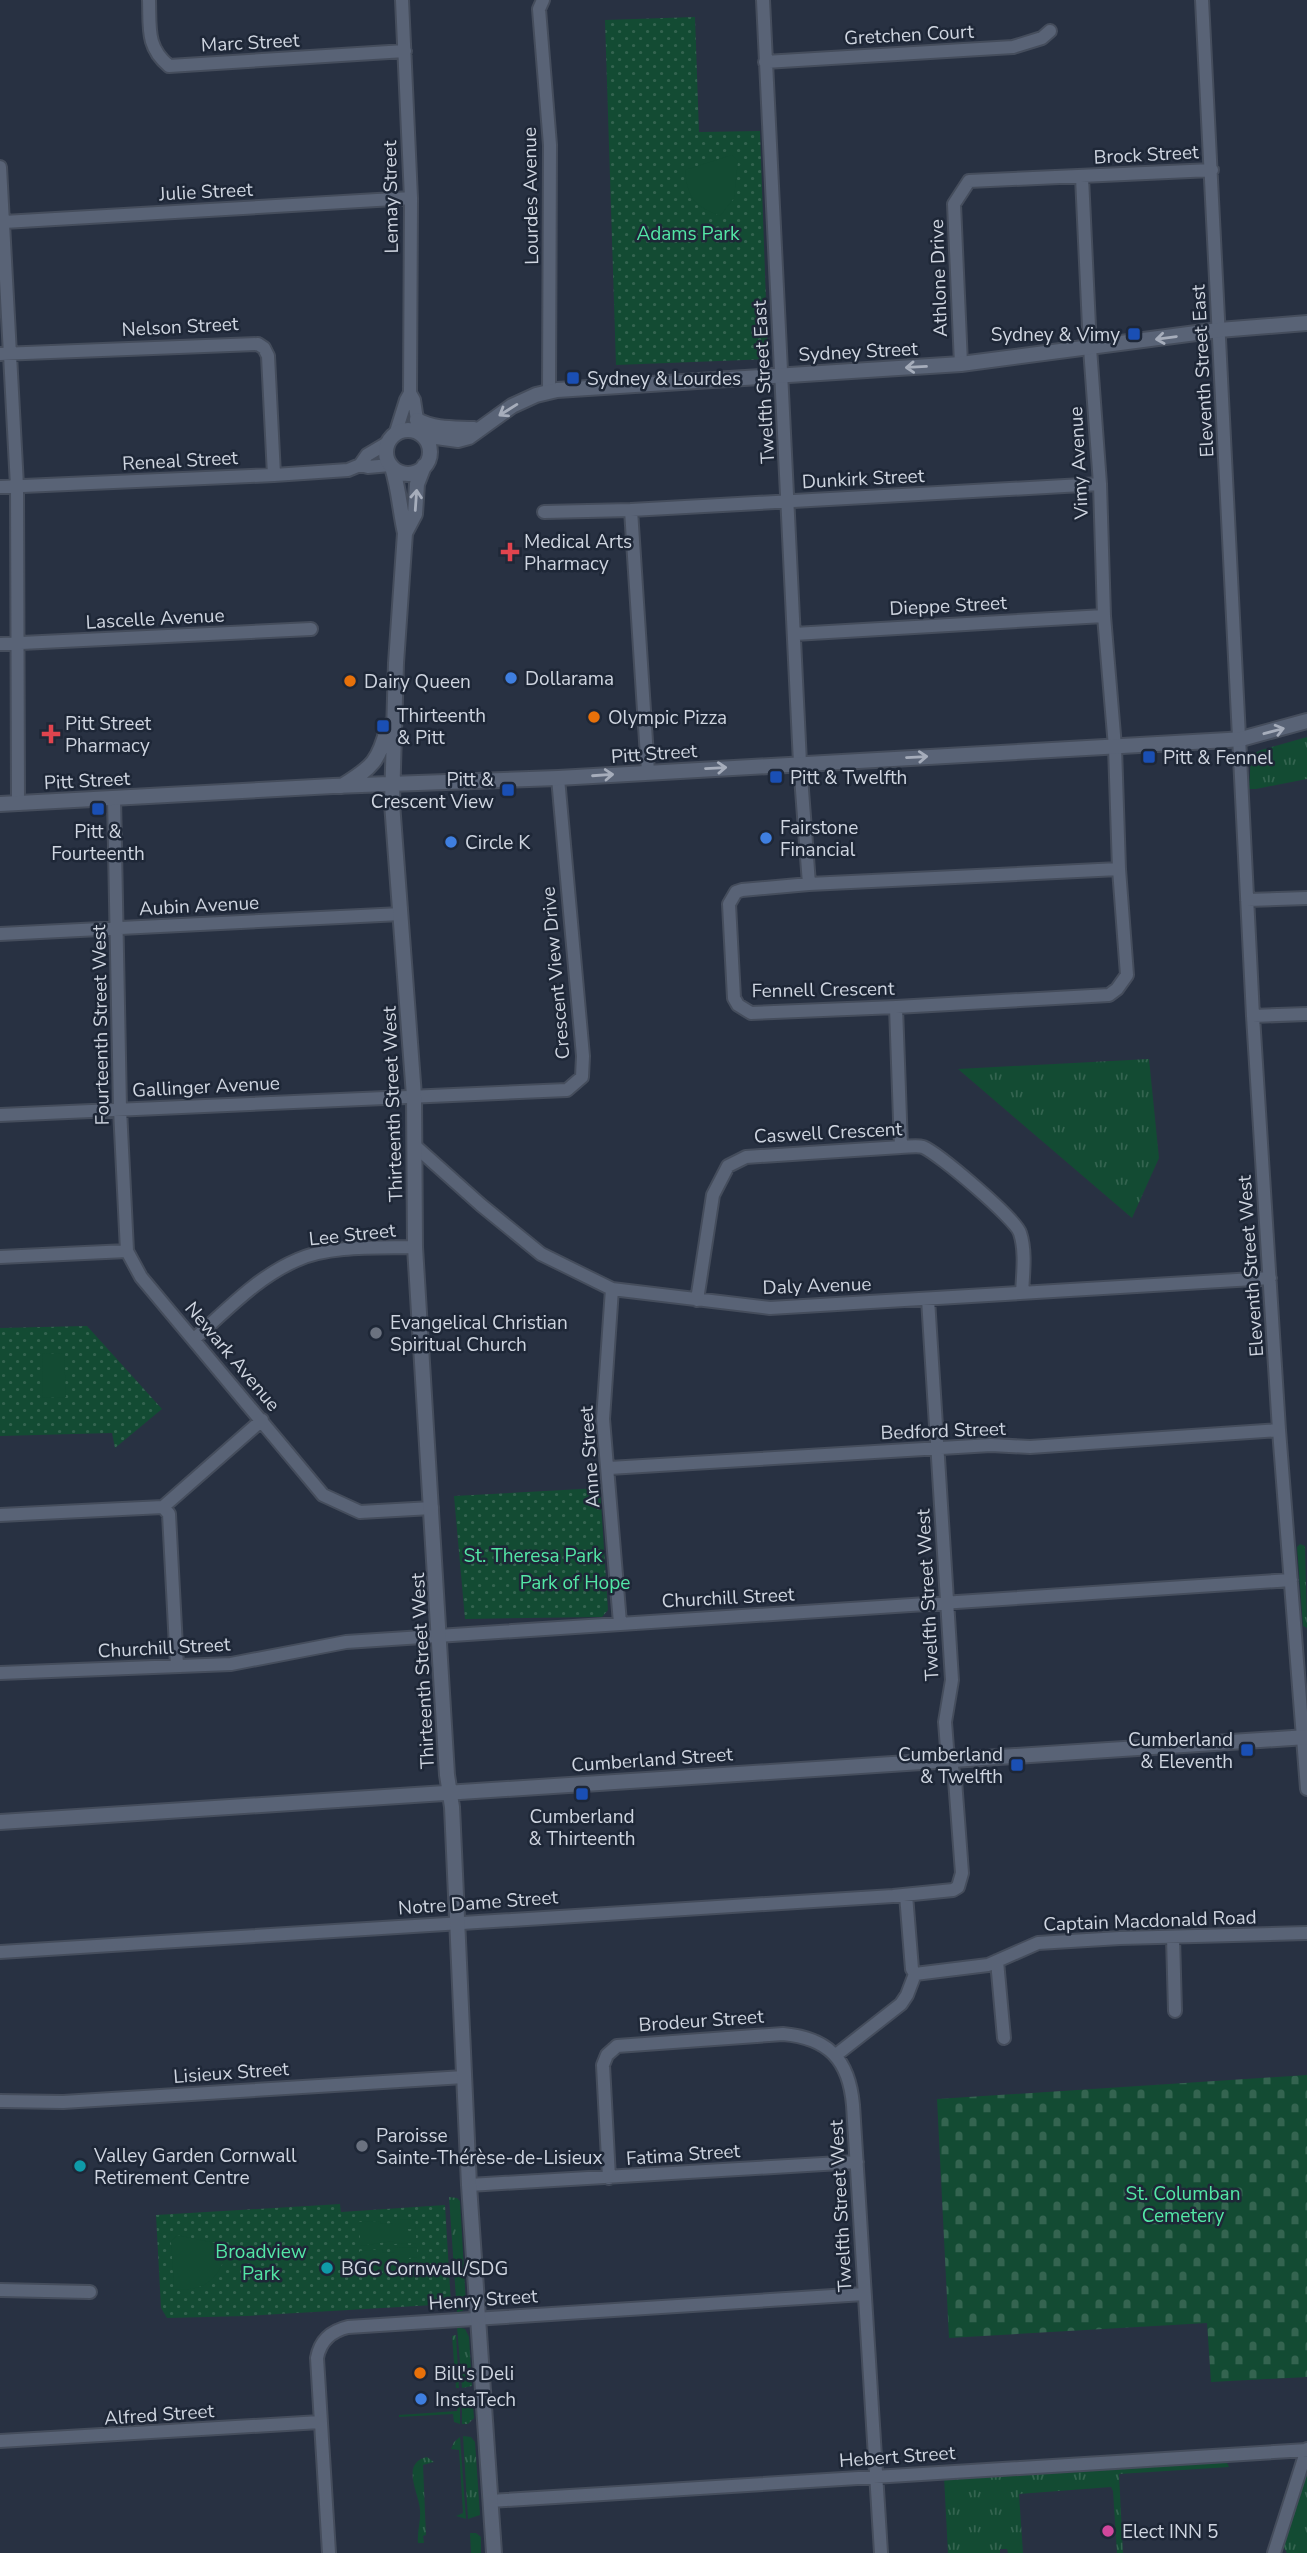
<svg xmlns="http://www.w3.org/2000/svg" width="1307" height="2553" font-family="'Nunito Sans',sans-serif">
	<defs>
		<pattern id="grass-tufts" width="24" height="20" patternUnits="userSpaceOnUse" patternTransform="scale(1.75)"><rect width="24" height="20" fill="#134b33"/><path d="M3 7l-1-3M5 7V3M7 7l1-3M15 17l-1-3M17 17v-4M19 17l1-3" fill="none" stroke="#346450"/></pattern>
		<pattern id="cemetery-stones" width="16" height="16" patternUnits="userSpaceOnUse" patternTransform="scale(1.75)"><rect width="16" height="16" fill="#134b33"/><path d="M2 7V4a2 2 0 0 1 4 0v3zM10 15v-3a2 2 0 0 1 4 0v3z" fill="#346450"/></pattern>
		<pattern id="park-dots" width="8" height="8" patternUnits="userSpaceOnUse" patternTransform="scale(1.75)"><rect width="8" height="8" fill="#134b33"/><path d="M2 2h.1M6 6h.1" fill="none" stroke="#346450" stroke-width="1.8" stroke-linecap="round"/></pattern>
	</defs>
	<rect width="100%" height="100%" fill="#283142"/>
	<path fill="url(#grass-tufts)" d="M 1307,737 L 1307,779 L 1256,789 L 1249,789 L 1251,755 L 1261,750 Z
		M 1149,1059 L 1159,1158 L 1132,1218 L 958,1069 Z
		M 1300,1544 L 1305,1546 L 1307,1628 L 1303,1626 L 1297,1547 Z
		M 449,2197 L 457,2198 L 460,2201 L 466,2304 L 464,2310 L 457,2313 Z
		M 457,2327 L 465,2329 L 469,2337 L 472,2386 L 462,2388 Z
		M 456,2335 L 459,2388 L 456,2388 L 452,2336 Z
		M 460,2403 L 460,2424 L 454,2422 L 453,2414 L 399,2417 L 399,2415 L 457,2411 L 458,2404 Z
		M 462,2403 L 473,2406 L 474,2418 L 468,2424 L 462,2424 Z
		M 463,2436 L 471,2437 L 475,2442 L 480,2515 L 468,2519 Z
		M 460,2437 L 466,2519 L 456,2516 L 463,2513 L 459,2450 L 451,2449 L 454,2442 Z
		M 427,2457 L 434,2462 L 423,2465 L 426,2535 L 423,2536 L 424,2543 L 418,2543 C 417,2531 421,2521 420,2510 C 419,2493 400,2463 427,2457 Z
		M 1226,2461 L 1229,2467 L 1119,2474 L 1123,2553 L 1117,2553 L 1113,2491 L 1111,2487 L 1019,2494 L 1023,2553 L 1008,2553 L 1007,2549 L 1000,2549 L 1000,2553 L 948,2553 L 944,2477 Z
		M 1307,2471 L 1307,2553 L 1287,2553 L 1283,2546 L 1285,2537 Z
		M 470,2533 L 476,2533 L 481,2537 L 481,2553 L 471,2553 Z"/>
	<path fill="url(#cemetery-stones)" d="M 1307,2075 L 1307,2377 L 1211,2382 L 1207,2323 L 949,2338 L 937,2099 Z"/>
	<path fill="url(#park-dots)" d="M 695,17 L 699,132 L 760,131 L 768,359 L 616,365 L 605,20 Z
		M 87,1326 L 162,1409 L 115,1448 L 112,1433 L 0,1436 L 0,1328 Z
		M 600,1488 L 608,1610 L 602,1617 L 465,1619 L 454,1496 Z
		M 340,2204 L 341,2212 L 445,2205 L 451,2304 L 247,2316 L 167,2318 L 161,2308 L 156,2215 Z"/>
	<path fill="#134b33" d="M 732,155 L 738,161 L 734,198 L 720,216 C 694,205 688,200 685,170 Z
		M 64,1353 L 66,1397 L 43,1398 L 42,1354 Z
		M 415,2219 L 416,2229 L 407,2229 L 407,2232 L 416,2232 L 416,2243 L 394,2244 L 394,2241 L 360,2246 L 360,2235 L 368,2235 L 368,2233 L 359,2233 L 359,2222 L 380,2221 L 381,2224 L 393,2223 L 393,2220 Z
		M 177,2235 L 229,2246 C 219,2276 210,2292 174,2289 L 171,2242 Z
		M 417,2247 L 417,2257 L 409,2258 L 409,2261 L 417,2261 L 418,2271 L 396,2272 L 395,2270 L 362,2274 L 361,2264 L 370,2263 L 370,2261 L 361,2261 L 360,2251 L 382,2249 L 383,2253 L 395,2252 L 395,2248 Z"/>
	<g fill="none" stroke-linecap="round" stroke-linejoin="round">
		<defs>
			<path id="minor" d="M 149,0 C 150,28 146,47 169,66 L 405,51
				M 402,0 L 411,198 L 410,393 L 414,400 L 419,433
				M 543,0 L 539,9 L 550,145 L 549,392
				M 763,0 L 800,763 L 809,884
				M 1202,0 L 1253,1016 L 1279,1430 L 1307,1789
				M 765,62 L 1013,47 L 1042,38 L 1050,31
				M 0,167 L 17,486 L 18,804
				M 1082,177 L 1090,348 L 1100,484 L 1104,616 L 1115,747 L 1119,869 L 1127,975 L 1117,989 L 1109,995 L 896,1007 L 751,1013 L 738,1005 L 734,998 L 729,904 L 736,892 L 742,890 L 809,884 L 1119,869
				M 4,222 L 411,198
				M 0,354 L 258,344 L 264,348 L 268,356 L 274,475
				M 961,364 L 954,204 L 969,181 L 1212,170
				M 395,435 L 406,400 L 410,393
				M 360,465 L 367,455 L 389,442
				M 0,487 L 274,475 L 348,470 L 360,465 L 368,467 L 390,465
				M 631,510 L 648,772
				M 544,512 L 631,510 L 1100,484
				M 794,634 L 1104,616
				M 0,644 L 311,629
				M 114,797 L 120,1109 L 127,1251
				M 1247,900 L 1307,898
				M 0,934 L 401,914
				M 896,1007 L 901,1147
				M 1253,1016 L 1307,1014
				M 0,1115 L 567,1090 L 582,1077 L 583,1056 L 558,778
				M 414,1145 L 481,1205 L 541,1254 L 612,1289 L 770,1308 L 1270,1278
				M 0,1257 L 127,1251 L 141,1277 L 323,1495 L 360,1512 L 432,1508
				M 612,1289 L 603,1419 L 620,1623
				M 697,1300 L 713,1195 L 728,1166 L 746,1157 L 901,1147 C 908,1147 917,1145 923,1147 C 938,1153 1016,1219 1020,1233 C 1026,1251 1023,1274 1022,1293
				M 194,1339 C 226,1311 257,1277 297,1260 C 330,1245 379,1248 415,1247
				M 609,1468 L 991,1445 L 1030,1447 L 1279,1430
				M 163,1507 L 169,1514 L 177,1666
				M 0,1515 L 163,1507 L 262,1420
				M 0,1673 L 231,1664 L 346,1642 L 1291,1580
				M 1173,1937 L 1175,2011
				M 0,1952 L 893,1896 L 953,1890 L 958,1887 L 962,1873 L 955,1780 L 947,1748 L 945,1722 L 952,1680 L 928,1299
				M 997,1961 L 1004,2038
				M 915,1974 L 988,1965 L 1038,1943 L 1120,1938 L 1307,1933
				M 836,2055 L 901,2004 L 907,1995 L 915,1974 L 912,1969 L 906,1895
				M 0,2101 L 63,2102 L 464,2077
				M 609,2178 L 603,2065 L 607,2055 L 617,2046 L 783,2034 C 829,2038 849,2060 853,2105 L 881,2553
				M 469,2185 L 857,2162
				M 0,2290 L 90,2292
				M 0,2441 L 320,2422
				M 490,2501 L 1307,2450
				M 329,2553 L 317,2358 C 320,2341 331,2331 348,2327 L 864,2294
				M 1274,2553 L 1307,2449"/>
			<path id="tertiary" d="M 417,420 C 436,430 454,428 474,429
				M386 452a22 22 0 1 1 44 0a22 22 0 1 1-44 0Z
				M 422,435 L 458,440 L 469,437 L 512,406 L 536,395 L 557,390 L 961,364 L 1219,330 L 1307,323
				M 392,467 C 399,489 400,511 405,533 L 396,663 L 392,803 L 414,1096 L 415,1247 L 447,1775 L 452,1807 L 469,2185 L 494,2553
				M 405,533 L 415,514 L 417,484 L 424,466
				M 342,786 C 373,767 379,761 388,726
				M 0,804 L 333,786 L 558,778 L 1228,740 L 1241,739 L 1307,721
				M 0,1822 L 1307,1737"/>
		</defs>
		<use href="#minor" stroke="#454d5c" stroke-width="16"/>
		<use href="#tertiary" stroke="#454d5c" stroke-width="18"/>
		<use href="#minor" stroke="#596376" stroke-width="12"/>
		<use href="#tertiary" stroke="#596376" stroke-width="14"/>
	</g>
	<defs><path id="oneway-shaft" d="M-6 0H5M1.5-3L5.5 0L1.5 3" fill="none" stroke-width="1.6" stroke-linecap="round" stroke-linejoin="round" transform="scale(1.75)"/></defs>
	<g stroke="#a6adbb">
		<use href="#oneway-shaft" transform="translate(1166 338) rotate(172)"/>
		<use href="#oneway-shaft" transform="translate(916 367) rotate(177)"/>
		<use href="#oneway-shaft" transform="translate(508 410) rotate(148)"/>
		<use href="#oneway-shaft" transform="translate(416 500) rotate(-86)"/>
		<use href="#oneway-shaft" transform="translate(1274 731) rotate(-15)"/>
		<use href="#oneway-shaft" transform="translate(917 757) rotate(-3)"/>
		<use href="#oneway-shaft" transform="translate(716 768) rotate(-3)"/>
		<use href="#oneway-shaft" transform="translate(603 775) rotate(-4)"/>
	</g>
	<g fill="#1a4fb4" stroke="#1e2737" stroke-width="2.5">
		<rect x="1127" y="327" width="14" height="14" rx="3.5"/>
		<rect x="566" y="371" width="14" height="14" rx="3.5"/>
		<rect x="376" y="719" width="14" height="14" rx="3.5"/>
		<rect x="1142" y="750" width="14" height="14" rx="3.5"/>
		<rect x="769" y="770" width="14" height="14" rx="3.5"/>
		<rect x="501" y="783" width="14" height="14" rx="3.5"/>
		<rect x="91" y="802" width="14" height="14" rx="3.5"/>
		<rect x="1240" y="1743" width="14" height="14" rx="3.5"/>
		<rect x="1010" y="1758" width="14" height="14" rx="3.5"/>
		<rect x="575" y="1787" width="14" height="14" rx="3.5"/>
	</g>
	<g fill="#e0444e" stroke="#1e2737" stroke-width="2.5">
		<path d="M506.5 541.5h7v7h7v7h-7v7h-7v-7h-7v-7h7z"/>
		<path d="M47.5 723.5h7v7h7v7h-7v7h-7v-7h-7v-7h7z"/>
	</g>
	<g fill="#3f7fe0" stroke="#1e2737" stroke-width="2.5">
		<circle cx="511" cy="678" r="7"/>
		<circle cx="766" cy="838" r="7"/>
		<circle cx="451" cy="842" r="7"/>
		<circle cx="421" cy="2399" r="7"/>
	</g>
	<g fill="#e8710a" stroke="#1e2737" stroke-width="2.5">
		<circle cx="350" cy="681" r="7"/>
		<circle cx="594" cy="717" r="7"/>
		<circle cx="420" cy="2373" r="7"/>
	</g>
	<g fill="#6b7280" stroke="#1e2737" stroke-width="2.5">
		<circle cx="376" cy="1333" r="7"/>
		<circle cx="362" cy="2146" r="7"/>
	</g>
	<g fill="#0f9aa8" stroke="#1e2737" stroke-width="2.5">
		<circle cx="80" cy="2166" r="7"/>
		<circle cx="327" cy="2268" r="7"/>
	</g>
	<circle fill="#d1479c" stroke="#1e2737" stroke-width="2.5" cx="1108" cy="2531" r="7"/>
	<g text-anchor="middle" stroke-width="5" stroke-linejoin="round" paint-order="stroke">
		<g font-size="19" fill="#cfd5e0" stroke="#1e2737">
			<text transform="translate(909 34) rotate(-3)" y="7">Gretchen Court</text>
			<text transform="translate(250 42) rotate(-3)" y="7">Marc Street</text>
			<text transform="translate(1146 154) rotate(-3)" y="7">Brock Street</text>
			<text transform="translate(206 191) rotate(-3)" y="7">Julie Street</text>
			<text transform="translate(530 196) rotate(-91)" y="7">Lourdes Avenue</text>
			<text transform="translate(390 197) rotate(-91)" y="7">Lemay Street</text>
			<text transform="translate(938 278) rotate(-92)" y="7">Athlone Drive</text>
			<text transform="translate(180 326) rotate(-3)" y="7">Nelson Street</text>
			<text transform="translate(858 351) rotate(-3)" y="7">Sydney Street</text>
			<text transform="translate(1202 371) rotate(-93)" y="7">Eleventh Street East</text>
			<text transform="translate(763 382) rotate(-93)" y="7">Twelfth Street East</text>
			<text transform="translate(180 460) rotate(-3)" y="7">Reneal Street</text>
			<text transform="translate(1078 463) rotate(-93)" y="7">Vimy Avenue</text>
			<text transform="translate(863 478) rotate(-3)" y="7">Dunkirk Street</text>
			<text transform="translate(948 605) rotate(-3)" y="7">Dieppe Street</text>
			<text transform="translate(155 618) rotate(-3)" y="7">Lascelle Avenue</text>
			<text transform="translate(654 753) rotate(-4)" y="7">Pitt Street</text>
			<text transform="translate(87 780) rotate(-3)" y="7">Pitt Street</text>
			<text transform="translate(199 905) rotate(-3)" y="7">Aubin Avenue</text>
			<text transform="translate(555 973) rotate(-95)" y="7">Crescent View Drive</text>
			<text transform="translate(823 989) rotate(-1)" y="7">Fennell Crescent</text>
			<text transform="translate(100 1025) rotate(-91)" y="7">Fourteenth Street West</text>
			<text transform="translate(206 1086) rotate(-3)" y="7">Gallinger Avenue</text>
			<text transform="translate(392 1104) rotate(-92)" y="7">Thirteenth Street West</text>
			<text transform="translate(828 1132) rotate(-3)" y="7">Caswell Crescent</text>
			<text transform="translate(352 1234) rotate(-6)" y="7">Lee Street</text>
			<text transform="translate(1250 1266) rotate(-94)" y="7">Eleventh Street West</text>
			<text transform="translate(817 1285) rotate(-2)" y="7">Daly Avenue</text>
			<text transform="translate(233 1356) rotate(50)" y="7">Newark Avenue</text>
			<text transform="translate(943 1430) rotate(-2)" y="7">Bedford Street</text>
			<text transform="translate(589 1457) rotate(-94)" y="7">Anne Street</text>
			<text transform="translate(927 1595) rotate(-93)" y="7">Twelfth Street West</text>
			<text transform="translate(728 1597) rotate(-3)" y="7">Churchill Street</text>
			<text transform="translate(164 1647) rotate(-3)" y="7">Churchill Street</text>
			<text transform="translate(422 1671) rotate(-93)" y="7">Thirteenth Street West</text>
			<text transform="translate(652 1759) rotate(-4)" y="7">Cumberland Street</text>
			<text transform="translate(478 1902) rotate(-4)" y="7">Notre Dame Street</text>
			<text transform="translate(1150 1920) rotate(-2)" y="7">Captain Macdonald Road</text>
			<text transform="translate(701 2020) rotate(-4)" y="7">Brodeur Street</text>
			<text transform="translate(231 2072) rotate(-4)" y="7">Lisieux Street</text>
			<text transform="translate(683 2154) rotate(-4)" y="7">Fatima Street</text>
			<text transform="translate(840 2206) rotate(-93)" y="7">Twelfth Street West</text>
			<text transform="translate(483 2299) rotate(-4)" y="7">Henry Street</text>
			<text transform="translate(159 2414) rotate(-4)" y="7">Alfred Street</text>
			<text transform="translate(897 2456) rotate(-4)" y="7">Hebert Street</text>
		</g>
		<g font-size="19" fill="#53e7a6" stroke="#1e2737">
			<text x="688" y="240">Adams Park</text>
			<text x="533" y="1562">St. Theresa Park</text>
			<text x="575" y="1589">Park of Hope</text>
			<text x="1183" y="2200">St. Columban<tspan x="1183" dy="22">Cemetery</tspan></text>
			<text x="261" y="2258">Broadview<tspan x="261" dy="22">Park</tspan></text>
		</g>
		<g font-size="19" fill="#cfd5e0" stroke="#1e2737" text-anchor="start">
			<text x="1120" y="341" text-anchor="end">Sydney &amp; Vimy</text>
			<text x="587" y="385">Sydney &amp; Lourdes</text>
			<text x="524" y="548">Medical Arts<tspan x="524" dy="22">Pharmacy</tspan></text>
			<text x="525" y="685">Dollarama</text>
			<text x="364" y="688">Dairy Queen</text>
			<text x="397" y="722">Thirteenth<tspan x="397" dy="22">&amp; Pitt</tspan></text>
			<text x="608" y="724">Olympic Pizza</text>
			<text x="65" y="730">Pitt Street<tspan x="65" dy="22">Pharmacy</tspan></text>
			<text x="1163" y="764">Pitt &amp; Fennel</text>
			<text x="790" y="784">Pitt &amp; Twelfth</text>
			<text x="494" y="786" text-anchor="end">Pitt &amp;<tspan x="494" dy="22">Crescent View</tspan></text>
			<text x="780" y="834">Fairstone<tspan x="780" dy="22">Financial</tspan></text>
			<text x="98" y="838" text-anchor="middle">Pitt &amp;<tspan x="98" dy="22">Fourteenth</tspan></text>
			<text x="465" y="849">Circle K</text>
			<text x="390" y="1329">Evangelical Christian<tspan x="390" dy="22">Spiritual Church</tspan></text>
			<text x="1233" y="1746" text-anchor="end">Cumberland<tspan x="1233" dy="22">&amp; Eleventh</tspan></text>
			<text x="1003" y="1761" text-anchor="end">Cumberland<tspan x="1003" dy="22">&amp; Twelfth</tspan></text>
			<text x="582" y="1823" text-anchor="middle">Cumberland<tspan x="582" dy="22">&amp; Thirteenth</tspan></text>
			<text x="376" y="2142">Paroisse<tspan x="376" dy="22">Sainte-Thérèse-de-Lisieux</tspan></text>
			<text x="94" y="2162">Valley Garden Cornwall<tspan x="94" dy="22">Retirement Centre</tspan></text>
			<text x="341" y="2275">BGC Cornwall/SDG</text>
			<text x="434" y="2380">Bill's Deli</text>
			<text x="435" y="2406">InstaTech</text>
			<text x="1122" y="2538">Elect INN 5</text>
		</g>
	</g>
</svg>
